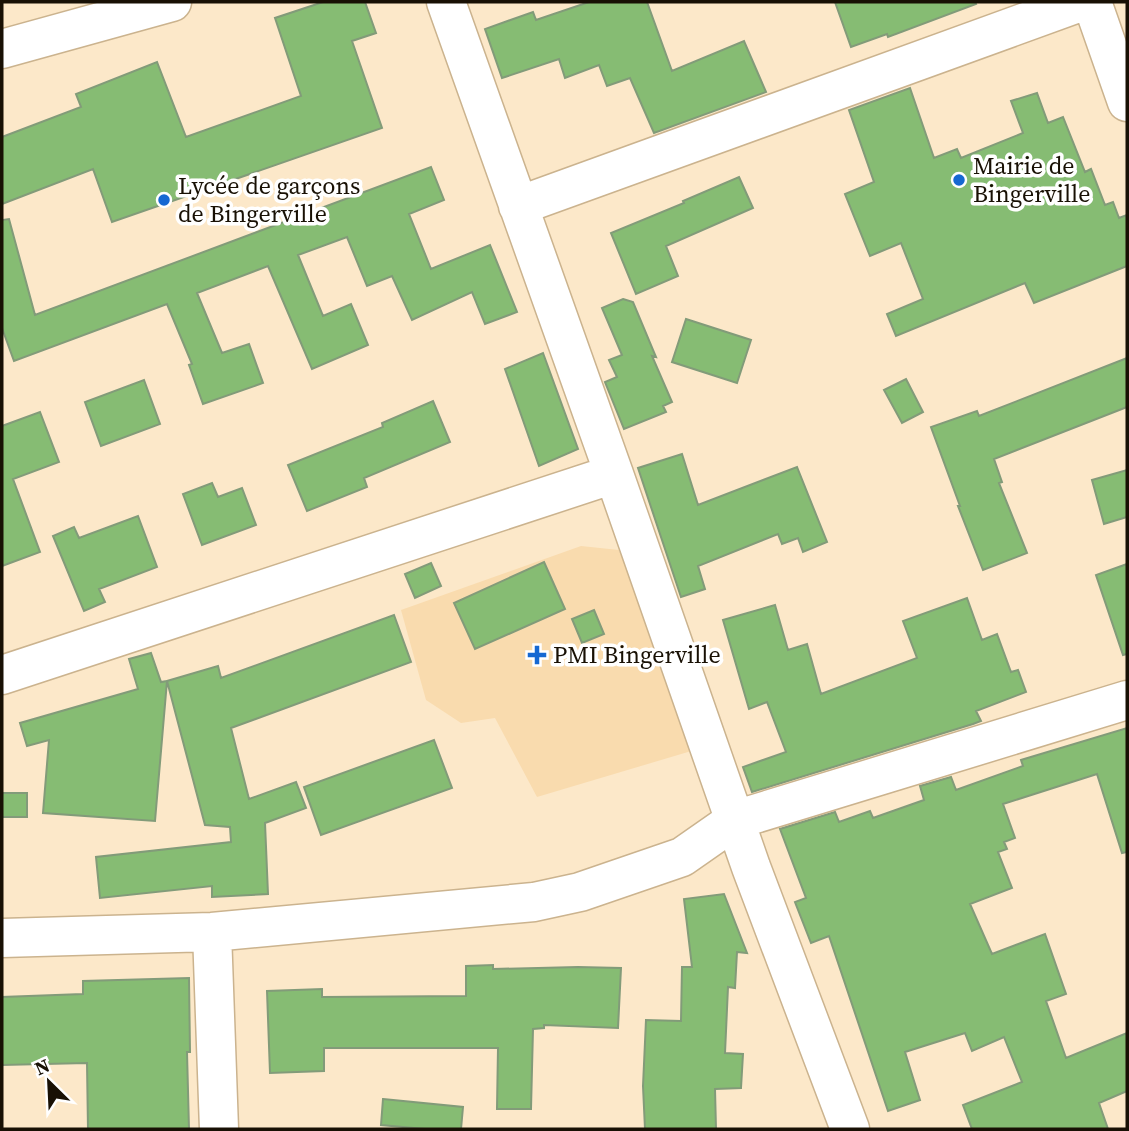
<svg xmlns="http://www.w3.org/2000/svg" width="1129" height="1131" font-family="'Source Serif 4',serif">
	<rect width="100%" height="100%" fill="#fce8c9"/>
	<path fill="#f9dbae" d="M 581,546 L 619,550 L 698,749 L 537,797 L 495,718 L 461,723 L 426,700 L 401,610 Z"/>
	<path fill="#86bc73" stroke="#829b79" stroke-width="2" d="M 323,2 L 365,2 L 376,33 L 352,41 L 382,128 L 112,222 L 93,169 L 2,204 L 2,137 L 81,107 L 76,94 L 157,62 L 186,137 L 301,96 L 275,18 Z
		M 589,2 L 647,2 L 672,71 L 744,41 L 766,92 L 654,133 L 630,78 L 607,86 L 599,65 L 565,78 L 559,59 L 502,78 L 485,29 L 533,12 L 536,20 Z
		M 835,2 L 975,2 L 976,4 L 888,37 L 887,34 L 851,47 Z
		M 910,88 L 934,158 L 957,149 L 961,158 L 1023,133 L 1011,101 L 1037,93 L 1048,123 L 1063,117 L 1085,172 L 1091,169 L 1105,205 L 1113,202 L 1119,218 L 1127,215 L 1127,266 L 1034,303 L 1025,283 L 896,336 L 887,314 L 923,299 L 901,243 L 870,256 L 845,194 L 874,182 L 849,110 Z
		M 431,167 L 444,200 L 409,214 L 431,269 L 490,245 L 517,312 L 485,324 L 472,292 L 412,320 L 392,276 L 367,286 L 347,237 L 298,255 L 323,316 L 351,304 L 368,345 L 312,369 L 268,266 L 197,293 L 222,353 L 249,344 L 263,383 L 203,404 L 189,365 L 192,364 L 167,304 L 14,361 L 2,328 L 2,220 L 9,219 L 35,315 Z
		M 739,177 L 753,208 L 666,246 L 678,276 L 636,294 L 611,233 L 684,203 L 683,201 Z
		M 623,299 L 633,302 L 656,357 L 652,356 L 672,402 L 663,406 L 666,412 L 624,429 L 605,382 L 617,377 L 609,360 L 622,355 L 602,308 Z
		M 686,319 L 751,340 L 737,383 L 672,362 Z
		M 543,353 L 578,449 L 539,466 L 505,369 Z
		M 1127,358 L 1127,407 L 994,459 L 1002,482 L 999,483 L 1027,553 L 983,570 L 958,506 L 960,506 L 931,427 L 977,411 L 979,416 Z
		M 906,379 L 923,412 L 902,423 L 884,390 Z
		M 144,380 L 160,424 L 101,446 L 85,402 Z
		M 433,401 L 450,442 L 364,478 L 367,487 L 307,511 L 288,465 L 383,427 L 382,423 Z
		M 40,412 L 59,462 L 13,479 L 40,552 L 2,566 L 2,426 Z
		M 682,454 L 698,505 L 797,467 L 827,542 L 803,552 L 798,538 L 782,544 L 778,534 L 698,566 L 705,589 L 681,597 L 638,468 Z
		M 1127,470 L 1127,517 L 1104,524 L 1092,480 Z
		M 212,483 L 218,497 L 242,488 L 256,525 L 202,545 L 183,494 Z
		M 138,516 L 157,567 L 99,589 L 105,602 L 84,611 L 53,536 L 74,527 L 79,538 Z
		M 544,562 L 565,609 L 475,649 L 454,603 Z
		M 431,563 L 441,586 L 415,598 L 405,574 Z
		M 1127,564 L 1127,654 L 1123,655 L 1096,575 Z
		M 967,598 L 982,640 L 997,634 L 1011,672 L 1018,670 L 1026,692 L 976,711 L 981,721 L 973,724 L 752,792 L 743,767 L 786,752 L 767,702 L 749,709 L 723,620 L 775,605 L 788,650 L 807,644 L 821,694 L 917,658 L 903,621 Z
		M 594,610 L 604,634 L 582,643 L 572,619 Z
		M 394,615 L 411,662 L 231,728 L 249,799 L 296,782 L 306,808 L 265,823 L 268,894 L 212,897 L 212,886 L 100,898 L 96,857 L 231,842 L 230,827 L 205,825 L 167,681 L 218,666 L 221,678 Z
		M 151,653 L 161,682 L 167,681 L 155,821 L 43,813 L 49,740 L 27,746 L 20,723 L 138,689 L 129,659 Z
		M 1127,728 L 1127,852 L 1122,853 L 1097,774 L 1003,804 L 1015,838 L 1004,842 L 1007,849 L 998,852 L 1012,888 L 970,904 L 992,954 L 1045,934 L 1066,994 L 1046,1001 L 1066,1058 L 1127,1033 L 1127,1091 L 1099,1103 L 1108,1129 L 972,1129 L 963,1105 L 1022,1082 L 1004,1037 L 972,1051 L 965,1033 L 905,1052 L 920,1100 L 888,1111 L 829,936 L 811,943 L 795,902 L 806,898 L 780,829 L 835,812 L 839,822 L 870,811 L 873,818 L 924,800 L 920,786 L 951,777 L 956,790 L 1023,766 L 1021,760 Z
		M 434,740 L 452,788 L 321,835 L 304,787 Z
		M 2,793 L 27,793 L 27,817 L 2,817 Z
		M 724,894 L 747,953 L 737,952 L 735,988 L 728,987 L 725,1053 L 743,1054 L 741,1088 L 715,1089 L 716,1129 L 645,1129 L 643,1086 L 646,1020 L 681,1021 L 682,967 L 692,967 L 684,899 Z
		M 493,965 L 493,969 L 578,967 L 621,968 L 618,1028 L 544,1025 L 544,1028 L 533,1029 L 531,1109 L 497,1109 L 498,1048 L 324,1048 L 324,1071 L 270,1073 L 267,991 L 322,989 L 322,997 L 466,996 L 466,966 Z
		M 189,978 L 190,1052 L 187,1052 L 189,1129 L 88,1129 L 87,1063 L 2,1065 L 2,997 L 83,994 L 83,981 Z
		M 383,1099 L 463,1107 L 461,1129 L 425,1129 L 381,1125 Z"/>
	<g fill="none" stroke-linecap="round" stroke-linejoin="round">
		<defs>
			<path id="minor" d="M 446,2 L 614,474 L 751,867 L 850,1129
				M 1092,2 L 1127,102
				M 518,206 L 1081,2
				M 2,675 L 614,474
				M 212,932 L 219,1129
				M 2,938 L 212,932 L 534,902 L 580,892 L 682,857 L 735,820 L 1127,700"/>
			<path id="major" d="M 2,49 L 172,2"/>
		</defs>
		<use href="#minor" stroke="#cbb38e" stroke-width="41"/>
		<use href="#major" stroke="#cbb38e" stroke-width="41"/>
		<use href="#minor" stroke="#fff" stroke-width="38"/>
		<use href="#major" stroke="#fff" stroke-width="38"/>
	</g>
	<g fill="#1668d2" stroke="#fff" stroke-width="2.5">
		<circle cx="959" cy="180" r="7"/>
		<circle cx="164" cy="200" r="7"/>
		<path d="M533.5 644.5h7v7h7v7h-7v7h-7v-7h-7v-7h7z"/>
	</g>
	<g text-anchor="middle" stroke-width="7" stroke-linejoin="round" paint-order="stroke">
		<g font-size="24" fill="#181004" stroke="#fff" text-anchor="start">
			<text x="973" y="174">Mairie de<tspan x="973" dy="28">Bingerville</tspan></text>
			<text x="178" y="194">Lycée de garçons<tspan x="178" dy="28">de Bingerville</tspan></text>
			<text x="553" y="663">PMI Bingerville</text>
		</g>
	</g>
	<rect width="1129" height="1131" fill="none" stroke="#181004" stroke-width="7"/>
	<g transform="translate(49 1082) rotate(336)" stroke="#ffffff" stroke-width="5" paint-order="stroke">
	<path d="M0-5L12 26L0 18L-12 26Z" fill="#181004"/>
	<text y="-10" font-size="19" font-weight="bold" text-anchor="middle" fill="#181004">N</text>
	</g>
</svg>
